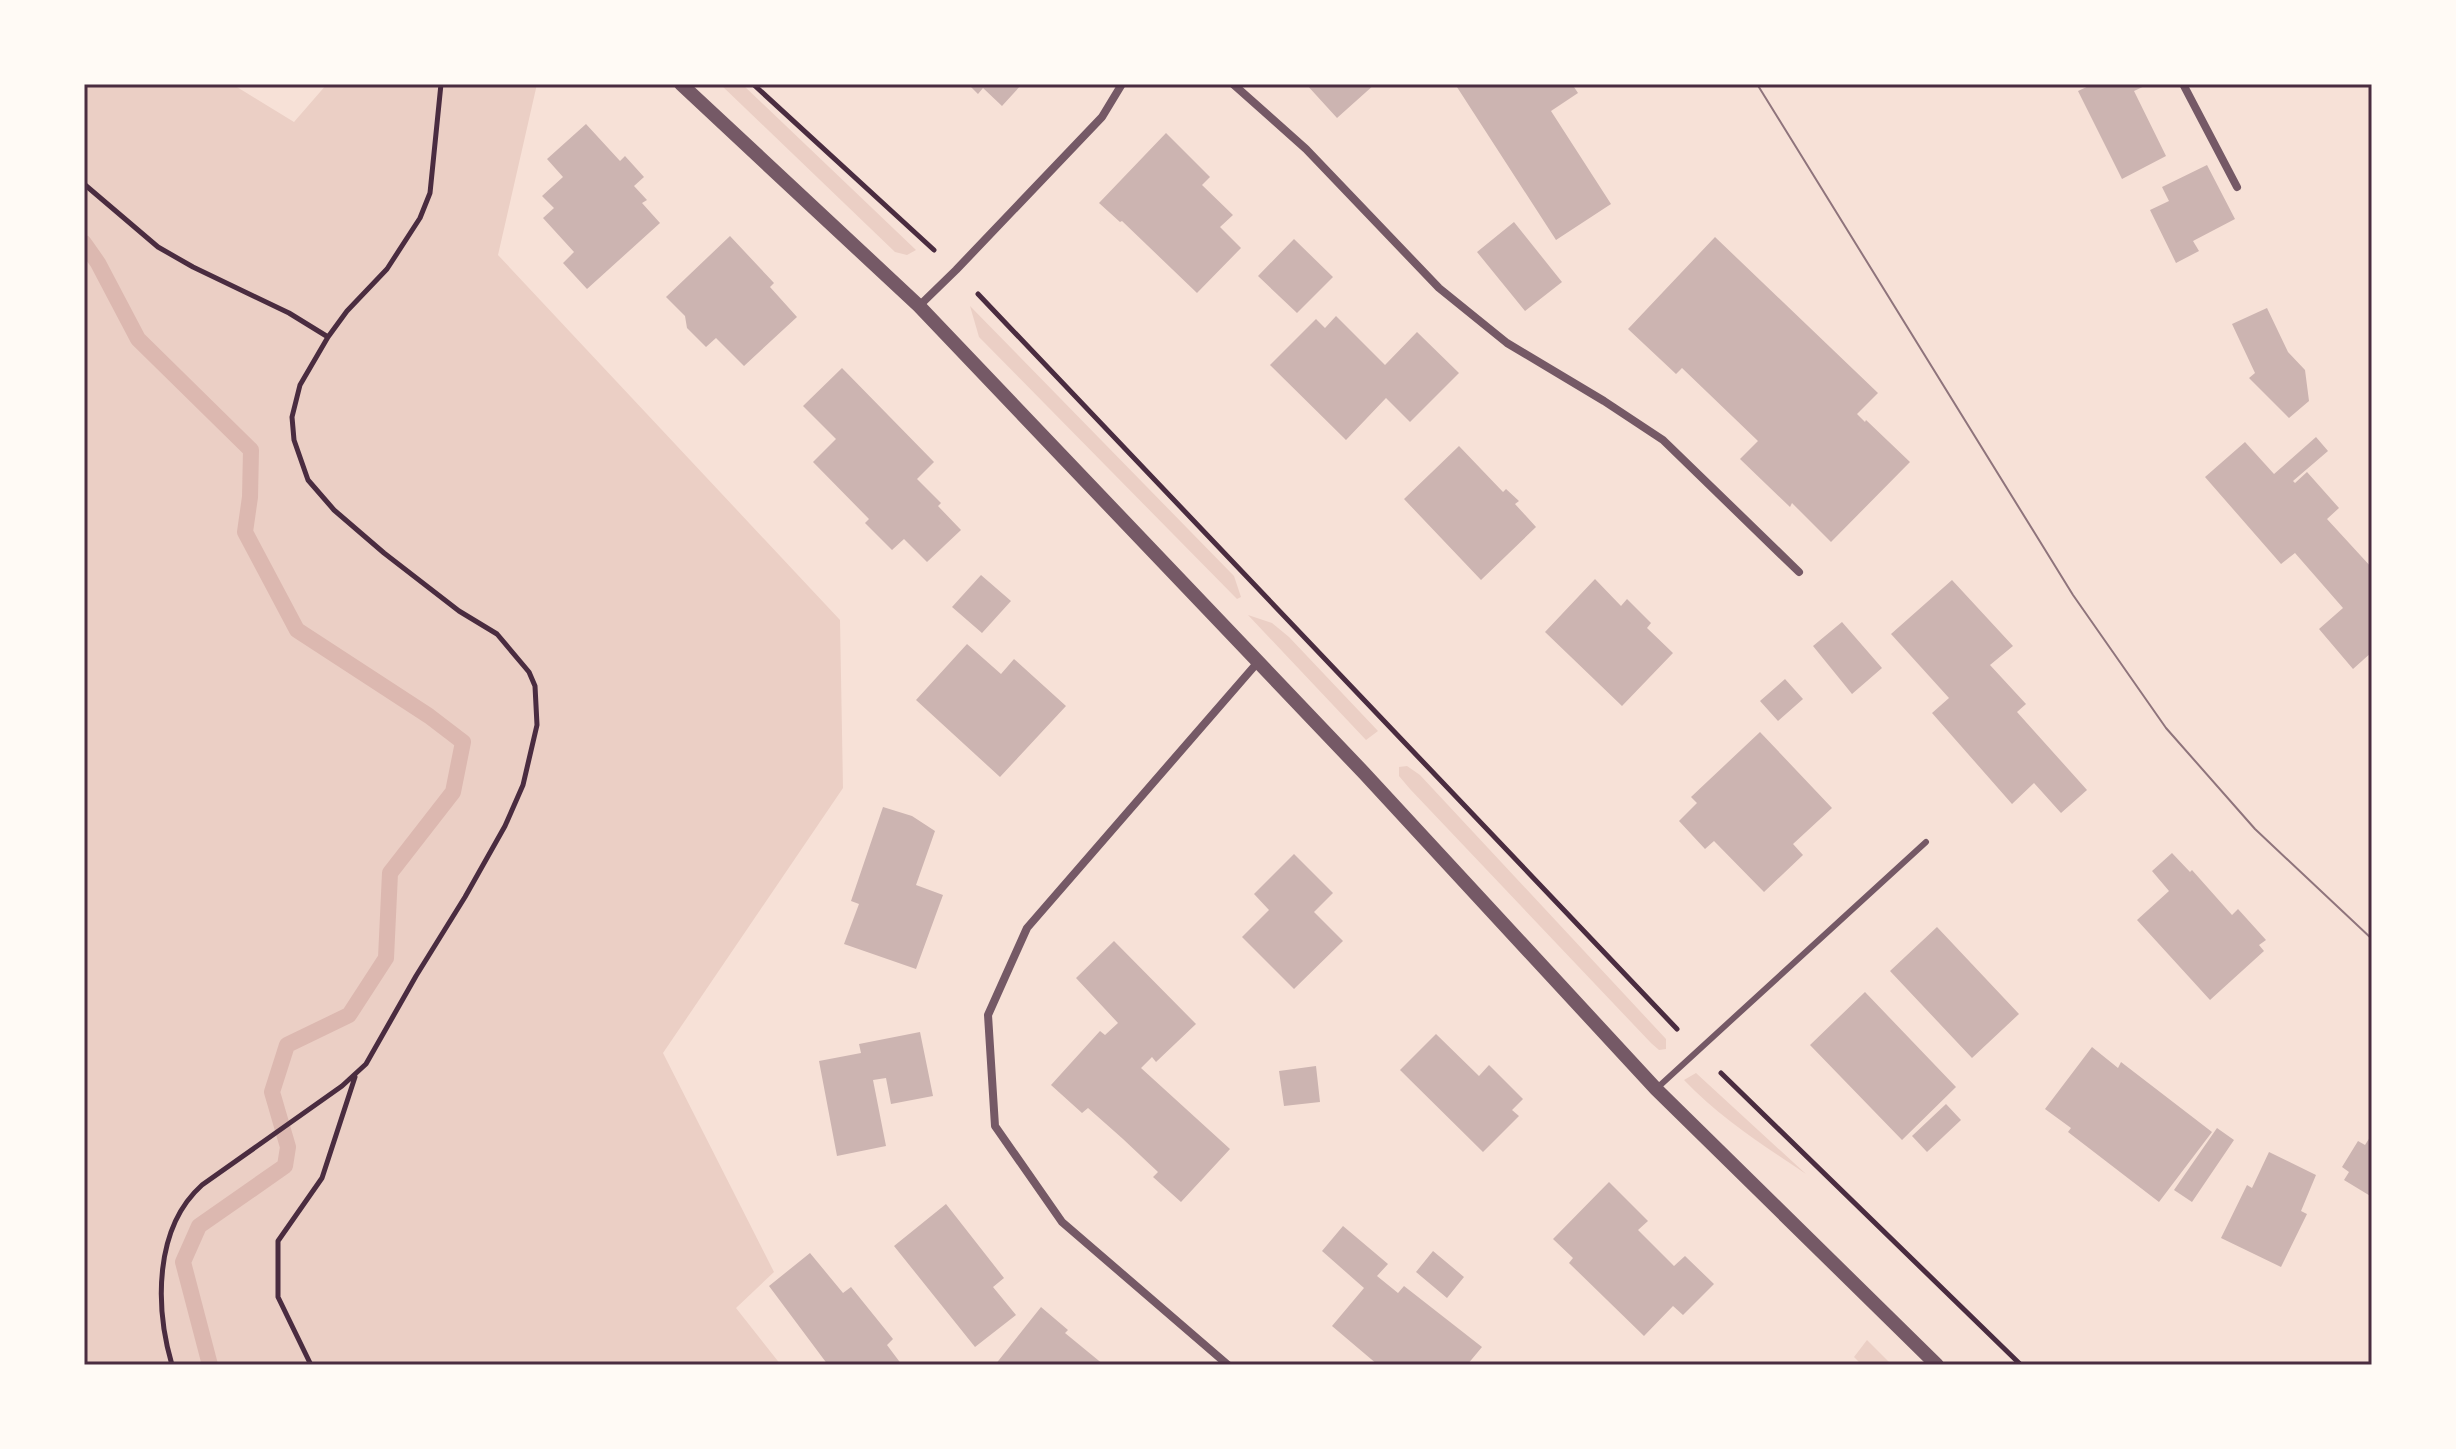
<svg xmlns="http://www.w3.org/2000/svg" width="2456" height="1449" font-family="Raleway,sans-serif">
	<rect width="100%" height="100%" fill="#f7e1d7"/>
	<path fill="#ebcfc5" d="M 84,84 L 232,84 L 294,122 L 327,84 L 537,84 L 498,255 L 840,620 L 843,788 L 663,1053 L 774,1272 L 736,1308 L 781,1365 L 84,1365 Z
		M 720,84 L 742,84 L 916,250 L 907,255 L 895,252 Z
		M 970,306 L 1234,576 L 1241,597 L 1237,599 L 979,337 Z
		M 1248,615 L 1272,623 L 1289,637 L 1378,731 L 1366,740 Z
		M 1407,766 L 1420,775 L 1666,1039 L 1666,1049 L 1659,1050 L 1651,1043 L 1410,789 L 1399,776 L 1399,767 Z
		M 1696,1073 L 1806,1174 C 1763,1145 1720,1118 1684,1080 Z
		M 1867,1340 L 1892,1365 L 1862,1365 L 1854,1357 Z"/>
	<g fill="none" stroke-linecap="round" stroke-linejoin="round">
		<path stroke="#dcb8b0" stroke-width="16" d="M 84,243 L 98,263 L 138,339 L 251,450 L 250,497 L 245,532 L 297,630 L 429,716 L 463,742 L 453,792 L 390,873 L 386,958 L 349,1015 L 287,1045 L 272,1092 L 288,1147 L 285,1166 L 199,1226 L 183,1262 L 210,1365"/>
	</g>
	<path fill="#ccb4b1" d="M 968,84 L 1022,84 L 1002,106 L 983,88 L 978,94 Z
		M 1306,84 L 1375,84 L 1337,118 Z
		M 1455,84 L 1572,84 L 1578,93 L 1551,111 L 1611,204 L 1556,240 Z
		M 2093,84 L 2149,84 L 2134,91 L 2166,156 L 2122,179 L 2078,91 Z
		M 586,124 L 620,161 L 625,156 L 644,177 L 634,186 L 647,200 L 642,203 L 660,223 L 587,289 L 563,263 L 574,252 L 543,218 L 554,208 L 542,196 L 563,177 L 547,159 Z
		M 1166,133 L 1210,177 L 1202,185 L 1233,215 L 1220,227 L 1241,248 L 1197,293 L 1122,221 L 1120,222 L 1099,203 Z
		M 2207,165 L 2235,219 L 2193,241 L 2199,251 L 2176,263 L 2150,210 L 2169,201 L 2162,187 Z
		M 1514,222 L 1562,282 L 1525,311 L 1477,252 Z
		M 730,236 L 774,283 L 770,287 L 797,317 L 744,366 L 716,338 L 706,347 L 687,328 L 685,316 L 666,297 Z
		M 1715,237 L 1878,393 L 1857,414 L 1865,422 L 1866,420 L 1910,462 L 1831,542 L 1792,503 L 1790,507 L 1740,459 L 1758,441 L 1682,368 L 1676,374 L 1628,329 Z
		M 1294,239 L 1333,277 L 1297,313 L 1258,276 Z
		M 2267,308 L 2288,352 L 2305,370 L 2309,401 L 2289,418 L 2249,378 L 2255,373 L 2232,324 Z
		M 1336,316 L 1385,365 L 1417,332 L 1459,373 L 1410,422 L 1386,398 L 1346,440 L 1270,365 L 1316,319 L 1325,328 Z
		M 842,368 L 934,462 L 917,479 L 941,503 L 938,506 L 961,530 L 927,562 L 904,539 L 892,550 L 865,523 L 869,519 L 813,462 L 836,439 L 803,406 Z
		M 2316,437 L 2328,451 L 2293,481 L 2295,483 L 2307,472 L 2339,508 L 2327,519 L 2372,568 L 2372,652 L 2353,669 L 2319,629 L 2343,608 L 2295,553 L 2281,564 L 2205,477 L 2245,442 L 2274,474 Z
		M 1459,446 L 1503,492 L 1506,489 L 1519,501 L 1515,504 L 1536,527 L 1481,580 L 1404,499 Z
		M 981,575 L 1011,601 L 982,633 L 952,607 Z
		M 1595,579 L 1621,606 L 1627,599 L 1651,623 L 1647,628 L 1673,653 L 1622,706 L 1545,632 Z
		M 1952,580 L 2013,646 L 1990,665 L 2026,704 L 2017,712 L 2087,790 L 2061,813 L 2034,783 L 2012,804 L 1932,713 L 1949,698 L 1891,634 Z
		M 1842,622 L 1882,668 L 1852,694 L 1813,646 Z
		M 967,644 L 1001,674 L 1014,659 L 1066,706 L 1000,777 L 916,700 Z
		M 1785,679 L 1803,699 L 1778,721 L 1760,701 Z
		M 1760,732 L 1832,808 L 1793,844 L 1803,855 L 1764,892 L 1714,841 L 1705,849 L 1679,821 L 1697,803 L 1691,797 Z
		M 883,807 L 912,816 L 935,831 L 916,885 L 943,895 L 916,969 L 844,944 L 859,904 L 851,901 Z
		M 2172,853 L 2190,872 L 2192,870 L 2232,915 L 2238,909 L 2266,940 L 2259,945 L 2264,951 L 2210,1000 L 2137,920 L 2169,891 L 2152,871 Z
		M 1294,854 L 1333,893 L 1314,912 L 1343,941 L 1294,989 L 1242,937 L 1269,910 L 1254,894 Z
		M 1937,927 L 2019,1014 L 1972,1058 L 1890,971 Z
		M 1114,941 L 1196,1024 L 1156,1062 L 1152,1057 L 1141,1068 L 1230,1149 L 1181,1202 L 1153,1177 L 1158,1172 L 1123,1139 L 1088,1108 L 1082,1113 L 1051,1085 L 1100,1031 L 1105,1035 L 1118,1023 L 1076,978 Z
		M 1865,992 L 1956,1087 L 1902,1140 L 1810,1045 Z
		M 920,1032 L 933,1096 L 891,1104 L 886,1078 L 873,1080 L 886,1146 L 837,1156 L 819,1061 L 861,1053 L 859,1044 Z
		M 1436,1034 L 1479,1076 L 1489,1065 L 1523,1099 L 1512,1110 L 1519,1116 L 1483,1152 L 1400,1070 Z
		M 2092,1047 L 2118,1068 L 2121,1062 L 2212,1132 L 2159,1202 L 2068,1132 L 2071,1128 L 2045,1109 Z
		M 1316,1066 L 1320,1102 L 1284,1106 L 1279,1071 Z
		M 1946,1104 L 1961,1120 L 1927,1152 L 1912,1136 Z
		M 2217,1128 L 2234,1140 L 2192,1202 L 2174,1190 Z
		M 2372,1134 L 2372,1197 L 2344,1180 L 2349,1172 L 2342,1167 L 2358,1141 L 2365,1145 Z
		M 2269,1152 L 2316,1175 L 2301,1211 L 2307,1214 L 2281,1267 L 2221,1238 L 2247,1185 L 2252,1188 Z
		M 1609,1182 L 1648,1221 L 1638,1230 L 1674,1266 L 1685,1256 L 1714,1284 L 1683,1315 L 1673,1306 L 1644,1336 L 1569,1263 L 1573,1258 L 1553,1239 Z
		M 946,1204 L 1004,1278 L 993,1287 L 1016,1315 L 975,1347 L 894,1246 Z
		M 1343,1226 L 1388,1264 L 1377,1276 L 1398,1293 L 1404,1286 L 1482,1347 L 1467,1365 L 1378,1365 L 1332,1326 L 1364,1288 L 1322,1251 Z
		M 1433,1251 L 1464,1277 L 1447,1298 L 1416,1272 Z
		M 810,1253 L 843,1293 L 851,1287 L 893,1339 L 887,1345 L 902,1365 L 828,1365 L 769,1286 Z
		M 1041,1307 L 1068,1330 L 1065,1333 L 1104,1365 L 995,1365 Z"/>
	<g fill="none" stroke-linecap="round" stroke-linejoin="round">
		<path stroke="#4a2c40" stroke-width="5" d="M 753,84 L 934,250
			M 84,184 L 158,247 L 193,267 L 289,313 L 328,337
			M 978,294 L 1677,1029
			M 1721,1073 L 2021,1365
			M 172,1365 C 155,1307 154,1228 202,1185 L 342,1086 L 366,1064 L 416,976 L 465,897 L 505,826 L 523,785 L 537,725 L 535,686 L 529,672 L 497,634 L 459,611 L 384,553 L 334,510 L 308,480 L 294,440 L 292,417 L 300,385 L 328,337 L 347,311 L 387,269 L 420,218 L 430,193 L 441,84
			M 311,1365 L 278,1297 L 278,1241 L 322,1178 L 355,1077"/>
		<path stroke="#755966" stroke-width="6" d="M 1656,1089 L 1926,842"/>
		<path stroke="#755966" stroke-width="8" d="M 1233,84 L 1306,149 L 1439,288 L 1507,343 L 1604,401 L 1663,440 L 1799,572
			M 2183,84 L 2237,187
			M 919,306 L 956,270 L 1102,117 L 1122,84
			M 1228,1365 L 1062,1222 L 995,1126 L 988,1015 L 1027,928 L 1258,662"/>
		<path stroke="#755966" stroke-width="14" d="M 681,84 L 919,306 L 1364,773 L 1656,1089 L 1937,1365"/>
		<path stroke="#8f747c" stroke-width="2" d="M 1757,84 L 2073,595 L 2166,728 L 2255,829 L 2372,939"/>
	</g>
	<rect width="2456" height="1449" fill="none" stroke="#fffaf5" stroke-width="172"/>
	<rect x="86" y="86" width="2284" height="1277" fill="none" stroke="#4a2c40" stroke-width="3"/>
</svg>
